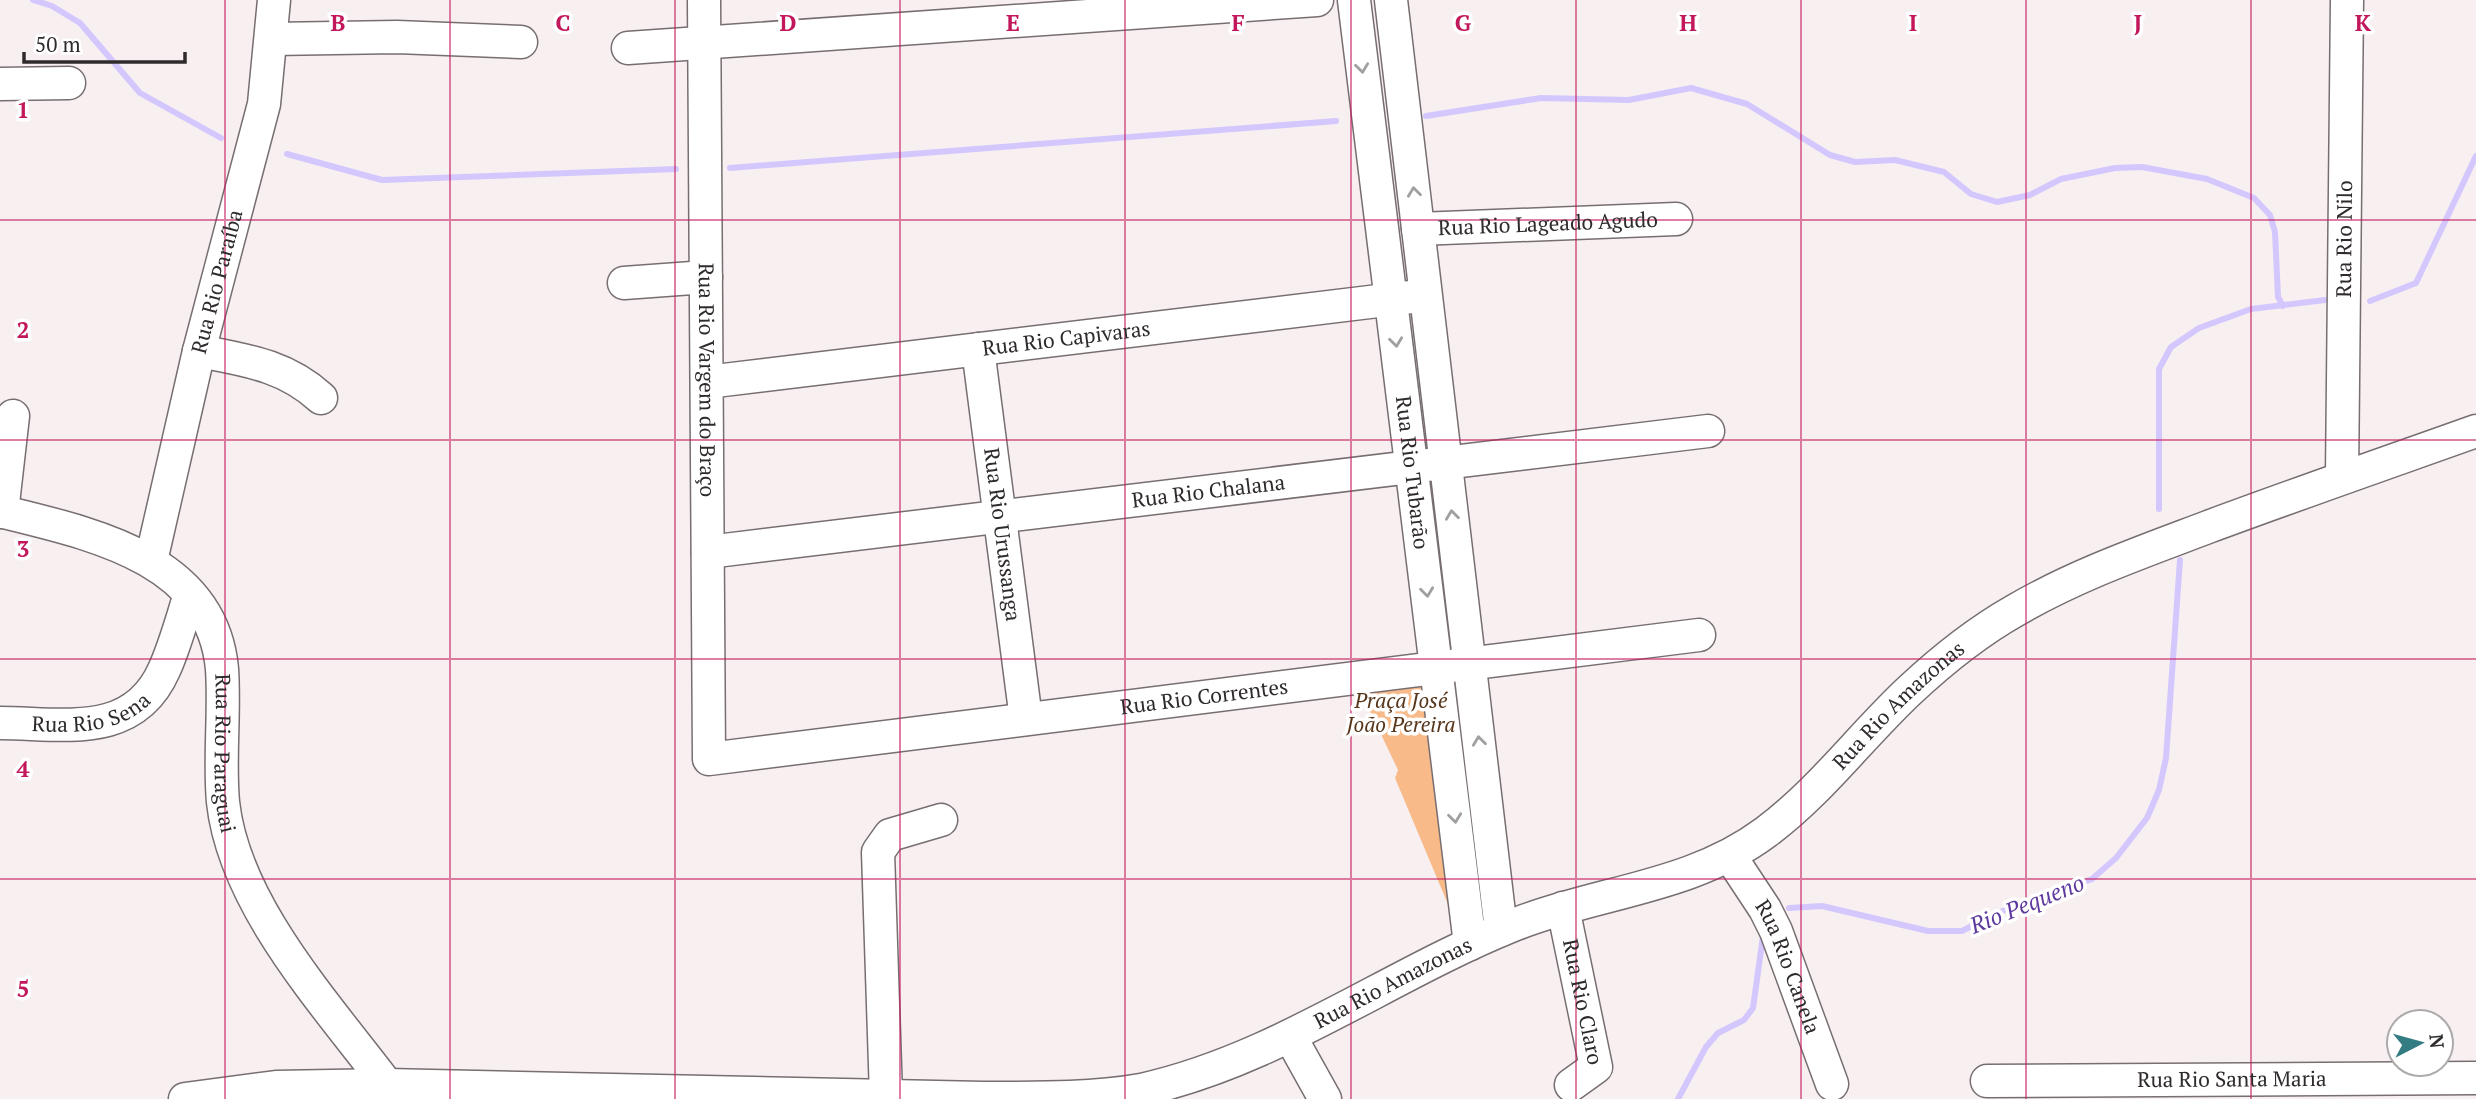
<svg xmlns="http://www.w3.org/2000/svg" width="2476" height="1099" font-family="'PT Serif',serif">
	<rect width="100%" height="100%" fill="#f8eff1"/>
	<path fill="#f8ba89" d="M 1424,682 L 1455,921 L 1395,778 L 1398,770 L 1360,690 Z"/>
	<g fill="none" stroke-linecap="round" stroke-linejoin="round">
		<path stroke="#d4c7fd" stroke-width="6" d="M 33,0 L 52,6 L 80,23 L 140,93 L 221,138
			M 1426,116 L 1541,98 L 1629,100 L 1691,88 L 1747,104 L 1830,155 L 1855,162 L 1895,160 L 1944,172 L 1971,194 L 1997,202 L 2030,195 L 2061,179 L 2115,168 L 2142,167 L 2207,179 L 2254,198 L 2270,215 L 2275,232 L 2278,297 L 2283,306
			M 287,154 L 382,180 L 676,169
			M 730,168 L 1336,121
			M 2370,301 L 2416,283 L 2476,156
			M 2159,509 L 2159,369 L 2171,347 L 2199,328 L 2251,309 L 2325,300
			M 1789,908 L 1822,906 L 1928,931 L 1962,931 L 1997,913 L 2092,879 L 2116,858 L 2147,818 L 2159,790 L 2166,758 L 2180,560
			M 1678,1099 L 1706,1047 L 1718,1033 L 1744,1020 L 1753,1008 L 1763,936"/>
		<defs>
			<g id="minor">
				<path id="s1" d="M 704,0 L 709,759 L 1699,635"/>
				<path id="s2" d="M 1354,0 L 1470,944"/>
				<path d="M 1391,0 L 1501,930"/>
				<path d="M 272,39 L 397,37 L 521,42"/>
				<path d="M 628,48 L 1317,0"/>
				<path d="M 0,84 L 69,83"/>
				<path id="s3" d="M 1418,229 L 1676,219"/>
				<path d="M 624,283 L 706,277"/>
				<path id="s4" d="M 978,349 L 1026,719"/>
				<path d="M 199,351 C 245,360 285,365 321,398"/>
				<path id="s5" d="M 707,382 L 1411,297"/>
				<path id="s6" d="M 2342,477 L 2347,0"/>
				<path id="s7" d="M 0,511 C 88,533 212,557 222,669 C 225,713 219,758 223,802 C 234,905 326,1004 387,1085"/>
				<path d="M 2,512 L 13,416"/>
				<path id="s8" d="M 708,552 L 1708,431"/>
				<path id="s9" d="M 151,561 L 199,351 L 264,104 L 274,0"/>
				<path id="s10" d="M 0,723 C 63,723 133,740 164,670 C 175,646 182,619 190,594"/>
				<path id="s11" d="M 1730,856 L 1765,909 L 1776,931 L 1832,1084"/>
				<path id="s12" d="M 1563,908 L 1596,1067 L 1571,1085"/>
				<path d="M 1291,1038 L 1325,1099"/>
				<path id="s13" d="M 1987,1081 L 2476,1078"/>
				<path d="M 886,1096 L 878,852 L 890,835 L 941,820"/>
				<path id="s14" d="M 185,1099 L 276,1087 L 387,1085 L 983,1098 C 1035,1098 1090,1099 1141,1090 C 1277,1060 1388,975 1516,924 C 1600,891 1691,888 1766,832 C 1820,792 1860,737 1909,691 C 1941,661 1977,632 2016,610 C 2076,575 2142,552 2208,527 C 2297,494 2386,463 2476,431"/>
			</g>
		</defs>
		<use href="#minor" stroke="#776e71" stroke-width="35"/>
		<use href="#minor" stroke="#fff" stroke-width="32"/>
	</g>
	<defs><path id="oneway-chevron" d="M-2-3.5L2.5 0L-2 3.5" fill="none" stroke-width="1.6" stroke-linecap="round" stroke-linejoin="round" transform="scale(1.75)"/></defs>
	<g stroke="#a1a0a0">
		<use href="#oneway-chevron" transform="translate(1362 68) rotate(83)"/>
		<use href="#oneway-chevron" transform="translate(1414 192) rotate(-97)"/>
		<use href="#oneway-chevron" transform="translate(1396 342) rotate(83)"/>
		<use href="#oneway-chevron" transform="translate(1452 515) rotate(-97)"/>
		<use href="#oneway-chevron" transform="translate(1427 592) rotate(83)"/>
		<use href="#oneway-chevron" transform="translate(1479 741) rotate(-97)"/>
		<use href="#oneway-chevron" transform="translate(1455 818) rotate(83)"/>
	</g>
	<path fill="none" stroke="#c2185b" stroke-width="2" stroke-opacity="0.55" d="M 225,0 L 225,1099M 450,0 L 450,1099M 675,0 L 675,1099M 900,0 L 900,1099M 1125,0 L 1125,1099M 1351,0 L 1351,1099M 1576,0 L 1576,1099M 1801,0 L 1801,1099M 2026,0 L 2026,1099M 2251,0 L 2251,1099M 0,220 L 2476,220M 0,440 L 2476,440M 0,659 L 2476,659M 0,879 L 2476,879"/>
	<g text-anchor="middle" stroke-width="7" stroke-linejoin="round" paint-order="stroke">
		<g font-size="21" fill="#2f2b2c" stroke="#fff">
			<text dy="7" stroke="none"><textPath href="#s3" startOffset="130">Rua Rio Lageado Agudo</textPath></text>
			<text dy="7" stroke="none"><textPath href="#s6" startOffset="238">Rua Rio Nilo</textPath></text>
			<text dy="7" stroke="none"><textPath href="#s9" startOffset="287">Rua Rio Paraíba</textPath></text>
			<text dy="7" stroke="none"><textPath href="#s5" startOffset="362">Rua Rio Capivaras</textPath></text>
			<text dy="7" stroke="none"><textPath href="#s1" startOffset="380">Rua Rio Vargem do Braço</textPath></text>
			<text dy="7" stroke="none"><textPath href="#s2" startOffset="476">Rua Rio Tubarão</textPath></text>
			<text dy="7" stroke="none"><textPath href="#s8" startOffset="504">Rua Rio Chalana</textPath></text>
			<text dy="7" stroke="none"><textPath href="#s4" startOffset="187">Rua Rio Urussanga</textPath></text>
			<text dy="7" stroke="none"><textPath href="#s1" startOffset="1258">Rua Rio Correntes</textPath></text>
			<text dy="7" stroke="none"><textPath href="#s10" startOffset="93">Rua Rio Sena</textPath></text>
			<text dy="7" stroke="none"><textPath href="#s14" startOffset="1820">Rua Rio Amazonas</textPath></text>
			<text dy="7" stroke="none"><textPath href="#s7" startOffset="378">Rua Rio Paraguai</textPath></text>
			<text dy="7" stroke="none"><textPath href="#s11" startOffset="126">Rua Rio Canela</textPath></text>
			<text dy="7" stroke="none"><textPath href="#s14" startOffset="1232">Rua Rio Amazonas</textPath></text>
			<text dy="7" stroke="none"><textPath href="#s12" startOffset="96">Rua Rio Claro</textPath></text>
			<text dy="7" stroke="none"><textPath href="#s13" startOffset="245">Rua Rio Santa Maria</textPath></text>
		</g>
		<g font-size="21" font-style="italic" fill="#57361b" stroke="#fff">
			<text x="1401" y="708">Praça José<tspan x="1401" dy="24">João Pereira</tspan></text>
		</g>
		<g font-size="23" font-style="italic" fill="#5d399d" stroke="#fff">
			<text transform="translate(2027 904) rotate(-22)" y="8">Rio Pequeno</text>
		</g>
	</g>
	<g font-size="23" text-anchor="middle" font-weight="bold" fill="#c2185b" stroke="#fff" stroke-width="7" stroke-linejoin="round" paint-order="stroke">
		<text x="338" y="31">B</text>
		<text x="563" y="31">C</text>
		<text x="788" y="31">D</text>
		<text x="1013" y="31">E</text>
		<text x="1238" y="31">F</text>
		<text x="1463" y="31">G</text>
		<text x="1688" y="31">H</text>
		<text x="1913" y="31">I</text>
		<text x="2138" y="31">J</text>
		<text x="2363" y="31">K</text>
		<text x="23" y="118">1</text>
		<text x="23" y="338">2</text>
		<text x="23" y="557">3</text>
		<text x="23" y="777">4</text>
		<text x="23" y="997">5</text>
	</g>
	<g transform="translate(2420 1043) rotate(84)"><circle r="33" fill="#ffffff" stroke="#acaaab" stroke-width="2"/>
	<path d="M0-5L12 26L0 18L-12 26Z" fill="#337c82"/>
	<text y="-10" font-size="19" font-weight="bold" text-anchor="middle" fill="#2f2b2c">N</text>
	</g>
	<path d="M24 52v10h161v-10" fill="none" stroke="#2f2b2c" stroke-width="3.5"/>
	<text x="35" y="52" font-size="21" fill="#2f2b2c" stroke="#ffffff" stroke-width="5" paint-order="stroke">50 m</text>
</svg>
